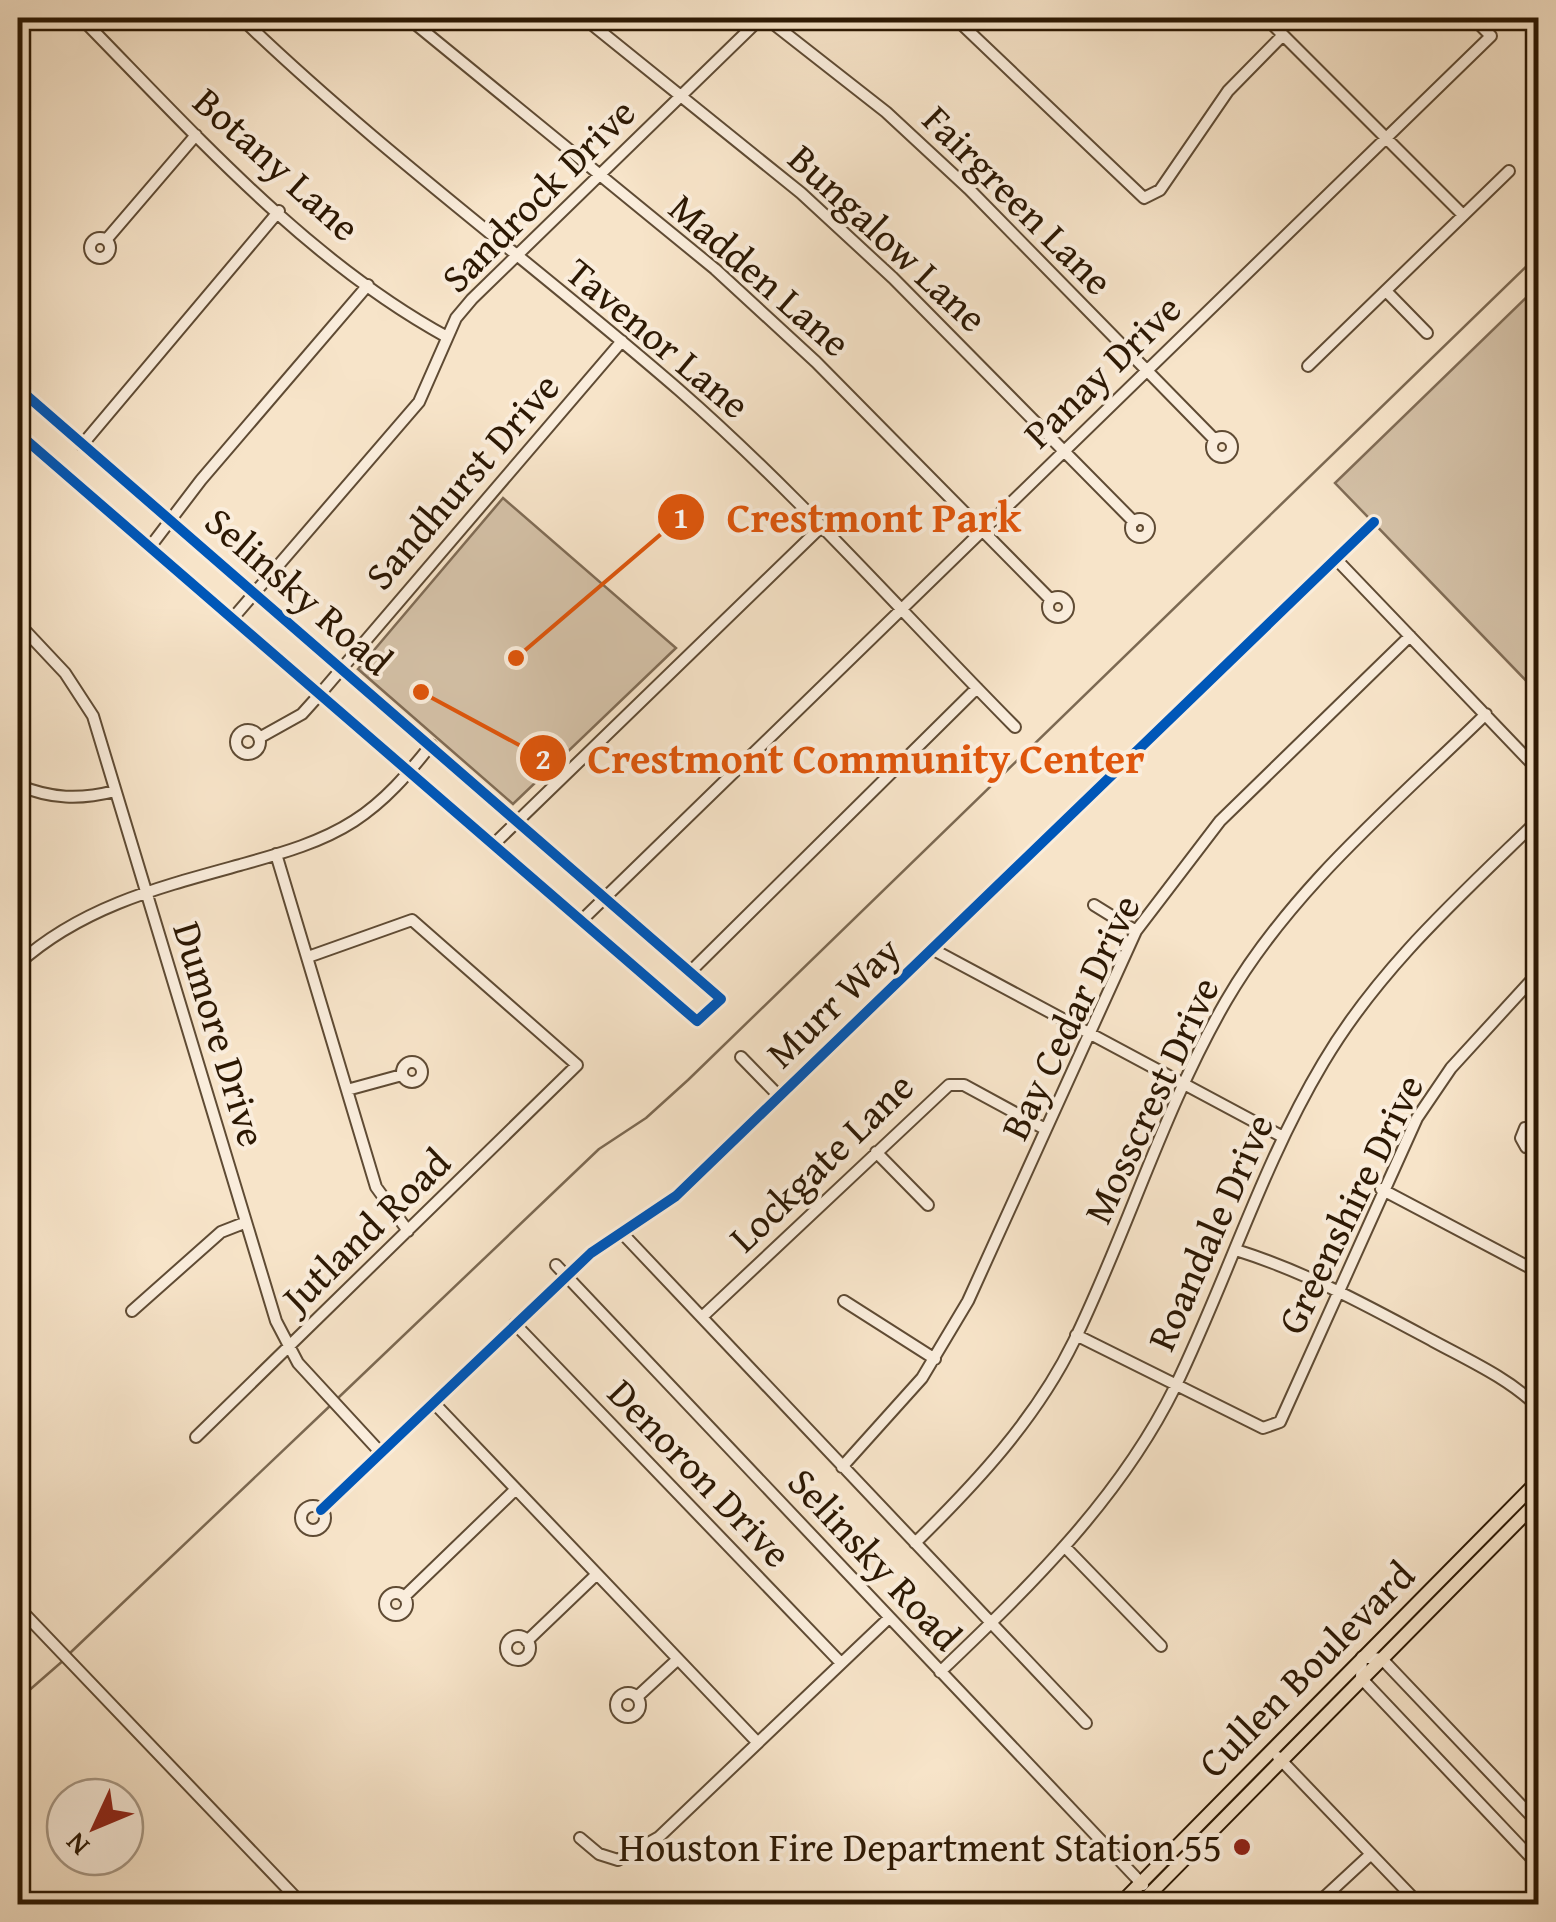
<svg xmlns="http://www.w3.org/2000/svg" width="1556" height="1922" font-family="'Gentium Book Plus',serif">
	<rect width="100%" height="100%" fill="#f7e4c9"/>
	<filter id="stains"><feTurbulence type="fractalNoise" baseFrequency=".002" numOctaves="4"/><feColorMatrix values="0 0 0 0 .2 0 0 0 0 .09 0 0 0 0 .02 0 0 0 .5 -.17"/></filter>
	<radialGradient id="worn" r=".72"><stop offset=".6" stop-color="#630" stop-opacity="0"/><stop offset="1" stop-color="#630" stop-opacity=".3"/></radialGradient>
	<path fill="#d4c1a7" stroke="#806c55" stroke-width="2.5" d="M 1538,286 L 1538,693 L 1335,483 Z
		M 503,498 L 676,648 L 513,804 L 358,669 Z"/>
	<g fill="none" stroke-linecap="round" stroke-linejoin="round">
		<path stroke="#7c6952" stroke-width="2.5" d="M 338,1398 L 599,1149 L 646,1118 L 688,1080 L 1538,255
			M 70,1653 L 332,1404
			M 18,1700 L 65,1659"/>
		<defs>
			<path id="minor" d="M 81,18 C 192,131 306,260 447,337
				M 241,18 C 379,151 534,264 679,390 C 798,494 904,615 1015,727
				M 408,18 L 715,269 L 816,362 L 1051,600
				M 584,18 L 801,193 L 893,278 L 1134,522
				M 766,18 L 886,112 L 969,189 L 1215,440
				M 955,18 L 1144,198 L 1160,190 L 1228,91 L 1283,35
				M 1266,18 L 1463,215
				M90 248a10 10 0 1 1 20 0a10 10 0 1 1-20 0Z
				M 106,240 L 196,135
				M 1386,291 L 1427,333
				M 1308,366 L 1509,171
				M 18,388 L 721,999 L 697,1021 L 18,433
				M1212 447a10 10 0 1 1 20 0a10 10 0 1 1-20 0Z
				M 82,445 L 279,211
				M1131 528a9 9 0 1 1 18 0a9 9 0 1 1-18 0Z
				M 150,547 L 201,480 L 368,285
				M 1336,559 L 1538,770
				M1048 607a10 10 0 1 1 20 0a10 10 0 1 1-20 0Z
				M 233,618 L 419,402 L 456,318 L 472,299 L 761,18
				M 18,623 L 65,673 L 93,716 L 276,1321 L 298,1363 L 381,1453
				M236 742a12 12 0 1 1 24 0a12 12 0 1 1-24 0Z
				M 259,738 L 302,714 L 320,694 L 622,341
				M 18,785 C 51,799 80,800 115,791
				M 495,843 L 821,527
				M 276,854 L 376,1187 L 408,1231
				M 1094,905 L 1136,931
				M 583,919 L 1491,36 L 1473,18
				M 932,949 L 1283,1137
				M 18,964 C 81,907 160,887 240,865 C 279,854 320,843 354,821 C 385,801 408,774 431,745
				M 692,970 L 977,688
				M 741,1057 L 779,1096
				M402 1072a10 10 0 1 1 20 0a10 10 0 1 1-20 0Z
				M 347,1090 L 402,1075
				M 1538,1129 L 1525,1128 L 1521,1138 L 1526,1147 L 1538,1146
				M 876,1152 L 928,1205
				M 1381,1189 L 1538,1272
				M 622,1233 L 1086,1723
				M 1236,1250 C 1306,1272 1368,1306 1433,1341 C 1470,1361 1508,1378 1538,1407
				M 556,1265 L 1143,1885
				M 844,1301 L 935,1359
				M 132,1311 L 221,1232 L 244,1223
				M 702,1317 L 949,1085 L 964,1085 L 1045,1129
				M 515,1324 L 841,1663
				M 1076,1335 L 1263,1428 L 1280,1422 L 1417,1118 L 1451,1068 L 1538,973
				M 434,1403 L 758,1743
				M 196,1437 L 577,1065 L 412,920 L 308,957
				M 842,1467 L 922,1378 L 968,1301 L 1136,931 L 1220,821 L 1410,636
				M301 1518a12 12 0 1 1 24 0a12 12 0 1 1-24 0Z
				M 321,1510 L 591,1253 L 676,1196 L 1374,522
				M 915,1543 C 976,1483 1036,1419 1074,1341 C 1128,1230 1164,1108 1226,1001 C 1291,889 1394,804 1486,714
				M 1065,1547 L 1161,1646
				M385 1604a11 11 0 1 1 22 0a11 11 0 1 1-22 0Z
				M 404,1597 L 516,1489
				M 18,1607 L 302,1904
				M506 1648a12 12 0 1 1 24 0a12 12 0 1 1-24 0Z
				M 527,1641 L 597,1574
				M 940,1672 C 1029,1587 1120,1499 1175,1387 C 1227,1280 1262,1165 1323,1063 C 1379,968 1460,896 1538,820
				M616 1705a12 12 0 1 1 24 0a12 12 0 1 1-24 0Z
				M 637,1697 L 678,1659
				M 1278,1757 L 1419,1904
				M 1538,1823 L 1382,1659 L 1362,1657 L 1361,1678 L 1538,1865
				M 580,1838 L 599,1854 L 618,1860 L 659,1837 L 889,1618
				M 1317,1904 L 1371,1854"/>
			<path id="major" d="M 18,31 L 32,18
				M 1120,1904 L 1538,1481
				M 1140,1904 L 1538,1501"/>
		</defs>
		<use href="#minor" stroke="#5f4b34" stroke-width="14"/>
		<use href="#major" stroke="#2c1803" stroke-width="16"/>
		<use href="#minor" stroke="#faeddc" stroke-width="10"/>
		<use href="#major" stroke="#f7e4c9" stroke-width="12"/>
		<defs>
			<path id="cycleway" d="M 18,388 L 721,999 L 697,1021 L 18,433
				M 321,1510 L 591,1253 L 676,1196 L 1374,522"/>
		</defs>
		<use href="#cycleway" stroke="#faeddc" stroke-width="16"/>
		<use href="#cycleway" stroke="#0057b8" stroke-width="10"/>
	</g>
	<circle fill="#8f2418" stroke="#faeddc" stroke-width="4" cx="1242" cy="1847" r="10"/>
	<g text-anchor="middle" stroke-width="8" stroke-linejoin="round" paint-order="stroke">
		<g font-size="40" fill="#2c1803" stroke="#faeddc">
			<text transform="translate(277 164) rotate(42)" y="14">Botany Lane</text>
			<text transform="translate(538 195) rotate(-45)" y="14">Sandrock Drive</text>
			<text transform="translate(1018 200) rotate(45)" y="14">Fairgreen Lane</text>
			<text transform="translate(888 238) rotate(43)" y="14">Bungalow Lane</text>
			<text transform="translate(760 275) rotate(41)" y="14">Madden Lane</text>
			<text transform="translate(658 338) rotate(40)" y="14">Tavenor Lane</text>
			<text transform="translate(1102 371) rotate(-44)" y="14">Panay Drive</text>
			<text transform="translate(462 481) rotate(-49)" y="14">Sandhurst Drive</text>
			<text transform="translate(299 591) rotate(41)" y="14">Selinsky Road</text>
			<text transform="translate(833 1002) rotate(-44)" y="14">Murr Way</text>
			<text transform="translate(1070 1017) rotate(-64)" y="14">Bay Cedar Drive</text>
			<text transform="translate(220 1034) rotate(73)" y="14">Dumore Drive</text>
			<text transform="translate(1151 1100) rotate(-65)" y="14">Mosscrest Drive</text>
			<text transform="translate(821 1162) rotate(-44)" y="14">Lockgate Lane</text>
			<text transform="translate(1350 1204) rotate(-64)" y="14">Greenshire Drive</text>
			<text transform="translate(366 1230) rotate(-44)" y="14">Jutland Road</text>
			<text transform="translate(1210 1232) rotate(-66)" y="14">Roandale Drive</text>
			<text transform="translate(700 1473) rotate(46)" y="14">Denoron Drive</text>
			<text transform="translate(875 1559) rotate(47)" y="14">Selinsky Road</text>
			<text transform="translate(1306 1669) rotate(-45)" y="14">Cullen Boulevard</text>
		</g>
		<g font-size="40" fill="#2c1803" stroke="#faeddc" text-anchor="end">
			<text x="1222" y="1861">Houston Fire Department Station 55</text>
		</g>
	</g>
	<path fill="none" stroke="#df560c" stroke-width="4" d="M516 658L681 517M421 692L543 758"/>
	<g fill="#df560c" stroke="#faeddc" stroke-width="4">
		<circle cx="516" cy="658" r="10"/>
		<circle cx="421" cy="692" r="10"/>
		<circle cx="681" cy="517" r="25"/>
		<circle cx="543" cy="758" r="25"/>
	</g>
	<g font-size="30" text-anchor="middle" font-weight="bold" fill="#fff">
		<text x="681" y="528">1</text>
		<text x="543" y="769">2</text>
	</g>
	<g font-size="42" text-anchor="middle" font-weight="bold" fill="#df560c" stroke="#faeddc" stroke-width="8" stroke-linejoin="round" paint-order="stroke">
		<text x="874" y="532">Crestmont Park</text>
		<text x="866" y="773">Crestmont Community Center</text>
	</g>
	<rect width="1556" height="1922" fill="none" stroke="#f7e4c9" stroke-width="60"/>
	<rect x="20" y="20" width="1516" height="1882" fill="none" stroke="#2c1803" stroke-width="5"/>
	<rect x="30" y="30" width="1496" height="1862" fill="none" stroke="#2c1803" stroke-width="2.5"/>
	<g transform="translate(95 1827) rotate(226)"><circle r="48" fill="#faeddc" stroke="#a89885" stroke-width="2.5"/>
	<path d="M0-8L18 38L0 25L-18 38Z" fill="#8f2418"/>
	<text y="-15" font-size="28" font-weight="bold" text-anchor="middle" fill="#2c1803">N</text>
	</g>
	<rect width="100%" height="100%" filter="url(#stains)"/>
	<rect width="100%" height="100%" fill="url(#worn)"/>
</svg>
